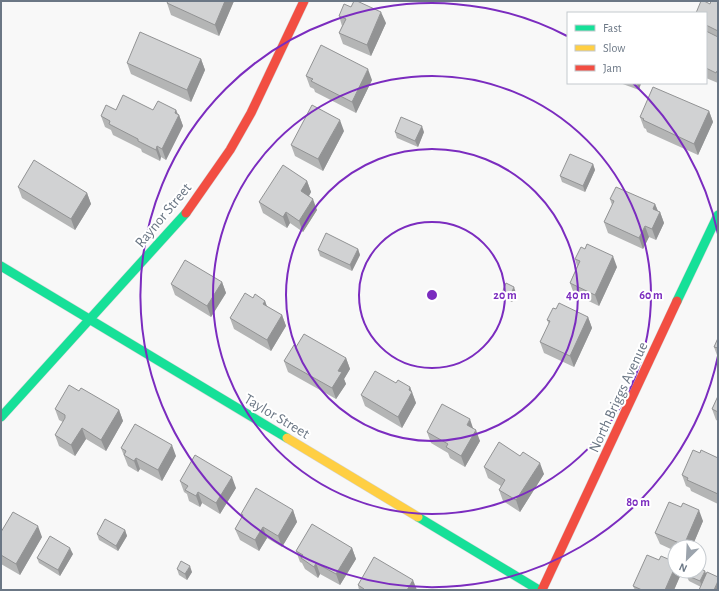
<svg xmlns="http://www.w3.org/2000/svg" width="719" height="591" font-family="'Alegreya Sans',sans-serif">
	<rect width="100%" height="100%" fill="#f8f8f8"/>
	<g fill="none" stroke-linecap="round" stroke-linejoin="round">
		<defs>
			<path id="fast" d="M 1,266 L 287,438
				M 677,301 L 718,215
				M 1,417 L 186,213
				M 418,517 L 539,590"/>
			<path id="slow" d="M 287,438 L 418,517"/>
			<path id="jam" d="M 186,213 L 230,150 L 251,113 L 304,1
				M 542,590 L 677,301"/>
		</defs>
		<use href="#fast" stroke="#d4d5d6" stroke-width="10"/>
		<use href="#slow" stroke="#d4d5d6" stroke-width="10"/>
		<use href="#jam" stroke="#d4d5d6" stroke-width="10"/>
		<use href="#fast" stroke="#16e098" stroke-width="9"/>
		<use href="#slow" stroke="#ffcf43" stroke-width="9"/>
		<use href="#jam" stroke="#f24e42" stroke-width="9"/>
	</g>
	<path fill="#b4b5b5" d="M 168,1 L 234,1 L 219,36 L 171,15 L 167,3 Z
		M 718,1 L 718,83 L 706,78 L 706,13 L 710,4 Z
		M 339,16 L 386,23 L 371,56 L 343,44 L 339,33 L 342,26 Z
		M 201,59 L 205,70 L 191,102 L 131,74 L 127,63 Z
		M 306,76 L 372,80 L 356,113 L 315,92 L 314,89 L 310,87 Z
		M 620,83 L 641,83 L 639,90 Z
		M 116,110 L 176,110 L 178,114 L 179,115 L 183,126 L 166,160 L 161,157 L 160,161 L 142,152 L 141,149 L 113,135 L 111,130 L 105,127 L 101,116 Z
		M 709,111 L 713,122 L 698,155 L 647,132 L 646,129 L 644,128 L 640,117 Z
		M 344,131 L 323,171 L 295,156 L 291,145 Z
		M 395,132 L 424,132 L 418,147 L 397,138 Z
		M 593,164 L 595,170 L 585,192 L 562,182 L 560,176 Z
		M 307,181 L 311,192 L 309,196 L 317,210 L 303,232 L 290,223 L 287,228 L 263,213 L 259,202 Z
		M 18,187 L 87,193 L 91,204 L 75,230 L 22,198 Z
		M 610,199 L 655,204 L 658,211 L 660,212 L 664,223 L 656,240 L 649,237 L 643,249 L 608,233 L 604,222 L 612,205 Z
		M 358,249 L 360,255 L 352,271 L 320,256 L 318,250 Z
		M 575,259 L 617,267 L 599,306 L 574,294 L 570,283 L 577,266 Z
		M 222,282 L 226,293 L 211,317 L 175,295 L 171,284 Z
		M 502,293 L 516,293 L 512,302 L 504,298 Z
		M 253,298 L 265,301 L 267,307 L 282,315 L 286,326 L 271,351 L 234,329 L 230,318 Z
		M 556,309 L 588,317 L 592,328 L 574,367 L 544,353 L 540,342 L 549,324 L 547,320 Z
		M 718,338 L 718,358 L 714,347 Z
		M 296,347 L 346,358 L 350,369 L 344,379 L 346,384 L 336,399 L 288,372 L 284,361 Z
		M 396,383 L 410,387 L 416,403 L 402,428 L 365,406 L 361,395 Z
		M 79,391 L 119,410 L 123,421 L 106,451 L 86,439 L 75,456 L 59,446 L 55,435 L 63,422 L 59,420 L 55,409 Z
		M 718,396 L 718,421 L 716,420 L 712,409 Z
		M 473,429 L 480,441 L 465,467 L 450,458 L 448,453 L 431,443 L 427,432 Z
		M 121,448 L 176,456 L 162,481 L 140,469 L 138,472 L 128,466 Z
		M 700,453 L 718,458 L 718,504 L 691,491 L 690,488 L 686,486 L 682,475 Z
		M 520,456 L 544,474 L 520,512 L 503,501 L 499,490 L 501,486 L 488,478 L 484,467 Z
		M 180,481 L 236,488 L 220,514 L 202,503 L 200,507 L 189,501 L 187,494 L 184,492 Z
		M 681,507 L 703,521 L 692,547 L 675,547 L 675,551 L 660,544 L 655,533 Z
		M 293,510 L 297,522 L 282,547 L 267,538 L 259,551 L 240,540 L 235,529 L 242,517 L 241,514 Z
		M 125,530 L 127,536 L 118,551 L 99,540 L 97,534 Z
		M 1,532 L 42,537 L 20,575 L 1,564 Z
		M 352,548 L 356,559 L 340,585 L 320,574 L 318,578 L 305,569 L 302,563 L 300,562 L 296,551 Z
		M 73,554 L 60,576 L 39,563 L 37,558 Z
		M 177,569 L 192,572 L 187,580 L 179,575 Z
		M 681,574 L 674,590 L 635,590 L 633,586 Z
		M 686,575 L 706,575 L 701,587 L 689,581 Z
		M 358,585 L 417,590 L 359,590 Z"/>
	<path fill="#929394" d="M 225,1 L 234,1 L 219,36 L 215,25 Z
		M 381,12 L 386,23 L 371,56 L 367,45 Z
		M 201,59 L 205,70 L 191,102 L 187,90 Z
		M 368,69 L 372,80 L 356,113 L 352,102 Z
		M 637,83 L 641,83 L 639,90 L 637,84 Z
		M 176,110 L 178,116 L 179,115 L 183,126 L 166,160 L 162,149 Z
		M 709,111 L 713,122 L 698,155 L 694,144 Z
		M 340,120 L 344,131 L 323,171 L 318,159 Z
		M 422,126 L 424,132 L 418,147 L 415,141 Z
		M 157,146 L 161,157 L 160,161 L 156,150 Z
		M 593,164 L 595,170 L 585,192 L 583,186 Z
		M 307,181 L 311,192 L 305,203 L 301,191 Z
		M 87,193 L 91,204 L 75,230 L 71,219 Z
		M 313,199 L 317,210 L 303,232 L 299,221 Z
		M 655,204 L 659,214 L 660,212 L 664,223 L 656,240 L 652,229 L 653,209 Z
		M 286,212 L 290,223 L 287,228 L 283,217 Z
		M 645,226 L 649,237 L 643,249 L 639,238 Z
		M 358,249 L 360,255 L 352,271 L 350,265 Z
		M 613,256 L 617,267 L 599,306 L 595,295 Z
		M 222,282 L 226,293 L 211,317 L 207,306 Z
		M 514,287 L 516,293 L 512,302 L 510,296 Z
		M 265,301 L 269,312 L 263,304 Z
		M 282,315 L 286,326 L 271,351 L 267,340 Z
		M 588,317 L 592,328 L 574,367 L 570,356 Z
		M 346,358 L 350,369 L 344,379 L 346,384 L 336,399 L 332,388 L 338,371 Z
		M 410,387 L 416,403 L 402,428 L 398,417 Z
		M 119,410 L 123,421 L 106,451 L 101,440 Z
		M 470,419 L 474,431 L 467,425 Z
		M 82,428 L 86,439 L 75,456 L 71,445 Z
		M 476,430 L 480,441 L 465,467 L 461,456 Z
		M 172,445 L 176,456 L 162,481 L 158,470 Z
		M 136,458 L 140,469 L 138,472 L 134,461 Z
		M 540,463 L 544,474 L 520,512 L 516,500 Z
		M 232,477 L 236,488 L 220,514 L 216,503 Z
		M 198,492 L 202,503 L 200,507 L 196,496 Z
		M 293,510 L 297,522 L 282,547 L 278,536 Z
		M 699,510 L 703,521 L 692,547 L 684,547 L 684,545 Z
		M 38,526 L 42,537 L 20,575 L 16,564 Z
		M 263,527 L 267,538 L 259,551 L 255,540 Z
		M 125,530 L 127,536 L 118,551 L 116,546 Z
		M 70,548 L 73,554 L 60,576 L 58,570 Z
		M 352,548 L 356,559 L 340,585 L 336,574 Z
		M 316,563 L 320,574 L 318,578 L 314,567 Z
		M 190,566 L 192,572 L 187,580 L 185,574 Z
		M 675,567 L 675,571 L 680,571 L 681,574 L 674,590 L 665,590 Z
		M 705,571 L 707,576 L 702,587 L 700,581 Z
		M 413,580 L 417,590 L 407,590 Z
		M 718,581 L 718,590 L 714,590 Z"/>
	<path fill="#d1d2d3" stroke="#929394" d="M 168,1 L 225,1 L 215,25 L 167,3 Z
		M 354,1 L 357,1 L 381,12 L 367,45 L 339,33 L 346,19 L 339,16 L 344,4 L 351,7 Z
		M 701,1 L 704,1 L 710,4 L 711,1 L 718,1 L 718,31 L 706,25 L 706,13 L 696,13 Z
		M 706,31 L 718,37 L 718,72 L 717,71 L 716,73 L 706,68 Z
		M 140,32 L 201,59 L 187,90 L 127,63 Z
		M 321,45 L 368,69 L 352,102 L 311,81 L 313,79 L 306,76 Z
		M 653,87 L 709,111 L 694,144 L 643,120 L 644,119 L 640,117 Z
		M 123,95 L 153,110 L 158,101 L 176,110 L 175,113 L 179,115 L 162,149 L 157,146 L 156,150 L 138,141 L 138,139 L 109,124 L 110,121 L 101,116 L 106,105 L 116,110 Z
		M 312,105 L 340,120 L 318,159 L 291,145 Z
		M 401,117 L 422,126 L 415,141 L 395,132 Z
		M 570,154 L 593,164 L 583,186 L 560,176 Z
		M 34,160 L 87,193 L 71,219 L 18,187 Z
		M 283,165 L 307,181 L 301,191 L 313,199 L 299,221 L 286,212 L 283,217 L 259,202 Z
		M 616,187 L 655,204 L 653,209 L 660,212 L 652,229 L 645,226 L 639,238 L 604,222 L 614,201 L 610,199 Z
		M 326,233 L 358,249 L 350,265 L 318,250 Z
		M 587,244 L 613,256 L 595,295 L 570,283 L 580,261 L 575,259 L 581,247 L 585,249 Z
		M 185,260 L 222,282 L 207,306 L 171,284 Z
		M 506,283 L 514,287 L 510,296 L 502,293 Z
		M 245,293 L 253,298 L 255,294 L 265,301 L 263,304 L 282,315 L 267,340 L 230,318 Z
		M 559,303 L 588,317 L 570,356 L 540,342 L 550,321 L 547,320 L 553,308 L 556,309 Z
		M 304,334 L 346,358 L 338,371 L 342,372 L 332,388 L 284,361 L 294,345 L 296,347 Z
		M 718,338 L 718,348 L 714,347 Z
		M 375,371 L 396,383 L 398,380 L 410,387 L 409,390 L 412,392 L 398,417 L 361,395 Z
		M 69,385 L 79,391 L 81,388 L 119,410 L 101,440 L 82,428 L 71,445 L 55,435 L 65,418 L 65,415 L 55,409 Z
		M 718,396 L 718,412 L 712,409 Z
		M 442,404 L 470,419 L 467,425 L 476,430 L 461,456 L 446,447 L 448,444 L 427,432 Z
		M 135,424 L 172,445 L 158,470 L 136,458 L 134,461 L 124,455 L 126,451 L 121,448 Z
		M 499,442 L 520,456 L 523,452 L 540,463 L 516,500 L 499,490 L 505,480 L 484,467 Z
		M 693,450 L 700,453 L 701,450 L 718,458 L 718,494 L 687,480 L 688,478 L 682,475 Z
		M 195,455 L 232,477 L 216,503 L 198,492 L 196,496 L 185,490 L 188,486 L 180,481 Z
		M 256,488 L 293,510 L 278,536 L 263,527 L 255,540 L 235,529 L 243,515 L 241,514 Z
		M 669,502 L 681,507 L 683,503 L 699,510 L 684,545 L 655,533 Z
		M 13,512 L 38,526 L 16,564 L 1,555 L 1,532 Z
		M 105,519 L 125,530 L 116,546 L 97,534 Z
		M 312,524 L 352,548 L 336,574 L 316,563 L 314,567 L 301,558 L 303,555 L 296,551 Z
		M 50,536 L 70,548 L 58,570 L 37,558 Z
		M 647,555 L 659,560 L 661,556 L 675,562 L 675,567 L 665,590 L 642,590 L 633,586 Z
		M 374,557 L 413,580 L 407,590 L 364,590 L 364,589 L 358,585 Z
		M 181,561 L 190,566 L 185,574 L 177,569 Z
		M 699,568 L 705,571 L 700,581 L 686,575 L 688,571 L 699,571 Z
		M 707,572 L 718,577 L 718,581 L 714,590 L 699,590 Z"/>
	<g fill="none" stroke="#7b2cbf" stroke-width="2">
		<circle cx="432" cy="295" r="73"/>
		<circle cx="432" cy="295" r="146"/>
		<circle cx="432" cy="295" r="219"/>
		<path d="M718 356A292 292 0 1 1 567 36M633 83A292 292 0 0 1 718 234"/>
	</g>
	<g text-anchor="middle" stroke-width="4" stroke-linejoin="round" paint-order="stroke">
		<g font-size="15" fill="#6b7785" stroke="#fff">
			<text transform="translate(163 215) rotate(-50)" y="5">Raynor Street</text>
			<text transform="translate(618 397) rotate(-65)" y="5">North Briggs Avenue</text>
			<text transform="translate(277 416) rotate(31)" y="5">Taylor Street</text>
		</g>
	</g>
	<circle cx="432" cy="295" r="6" fill="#7b2cbf" stroke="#fff" stroke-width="2"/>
	<g font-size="12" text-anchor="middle" font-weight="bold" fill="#7b2cbf" stroke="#fff" stroke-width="4" stroke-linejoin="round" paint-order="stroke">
		<text x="505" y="299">20 m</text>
		<text x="578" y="299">40 m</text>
		<text x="651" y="299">60 m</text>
		<text x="638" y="506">80 m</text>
	</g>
	<rect width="719" height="591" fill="none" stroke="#6b7785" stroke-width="4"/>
	<rect x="567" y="12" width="140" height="72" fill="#ffffff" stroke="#c4c9ce"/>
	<rect x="575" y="25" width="20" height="6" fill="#16e098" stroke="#c4c9ce"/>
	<text x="603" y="32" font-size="12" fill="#6b7785">Fast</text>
	<rect x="575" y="45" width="20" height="6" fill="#ffcf43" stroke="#c4c9ce"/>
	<text x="603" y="52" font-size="12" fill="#6b7785">Slow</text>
	<rect x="575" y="65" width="20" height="6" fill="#f24e42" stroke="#c4c9ce"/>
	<text x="603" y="72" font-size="12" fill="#6b7785">Jam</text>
	<g transform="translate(687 559) rotate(204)"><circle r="19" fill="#ffffff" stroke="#c4c9ce"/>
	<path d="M0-3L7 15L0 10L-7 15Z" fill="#9ca4ad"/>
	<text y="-6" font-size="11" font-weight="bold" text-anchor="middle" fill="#6b7785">N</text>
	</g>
</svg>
